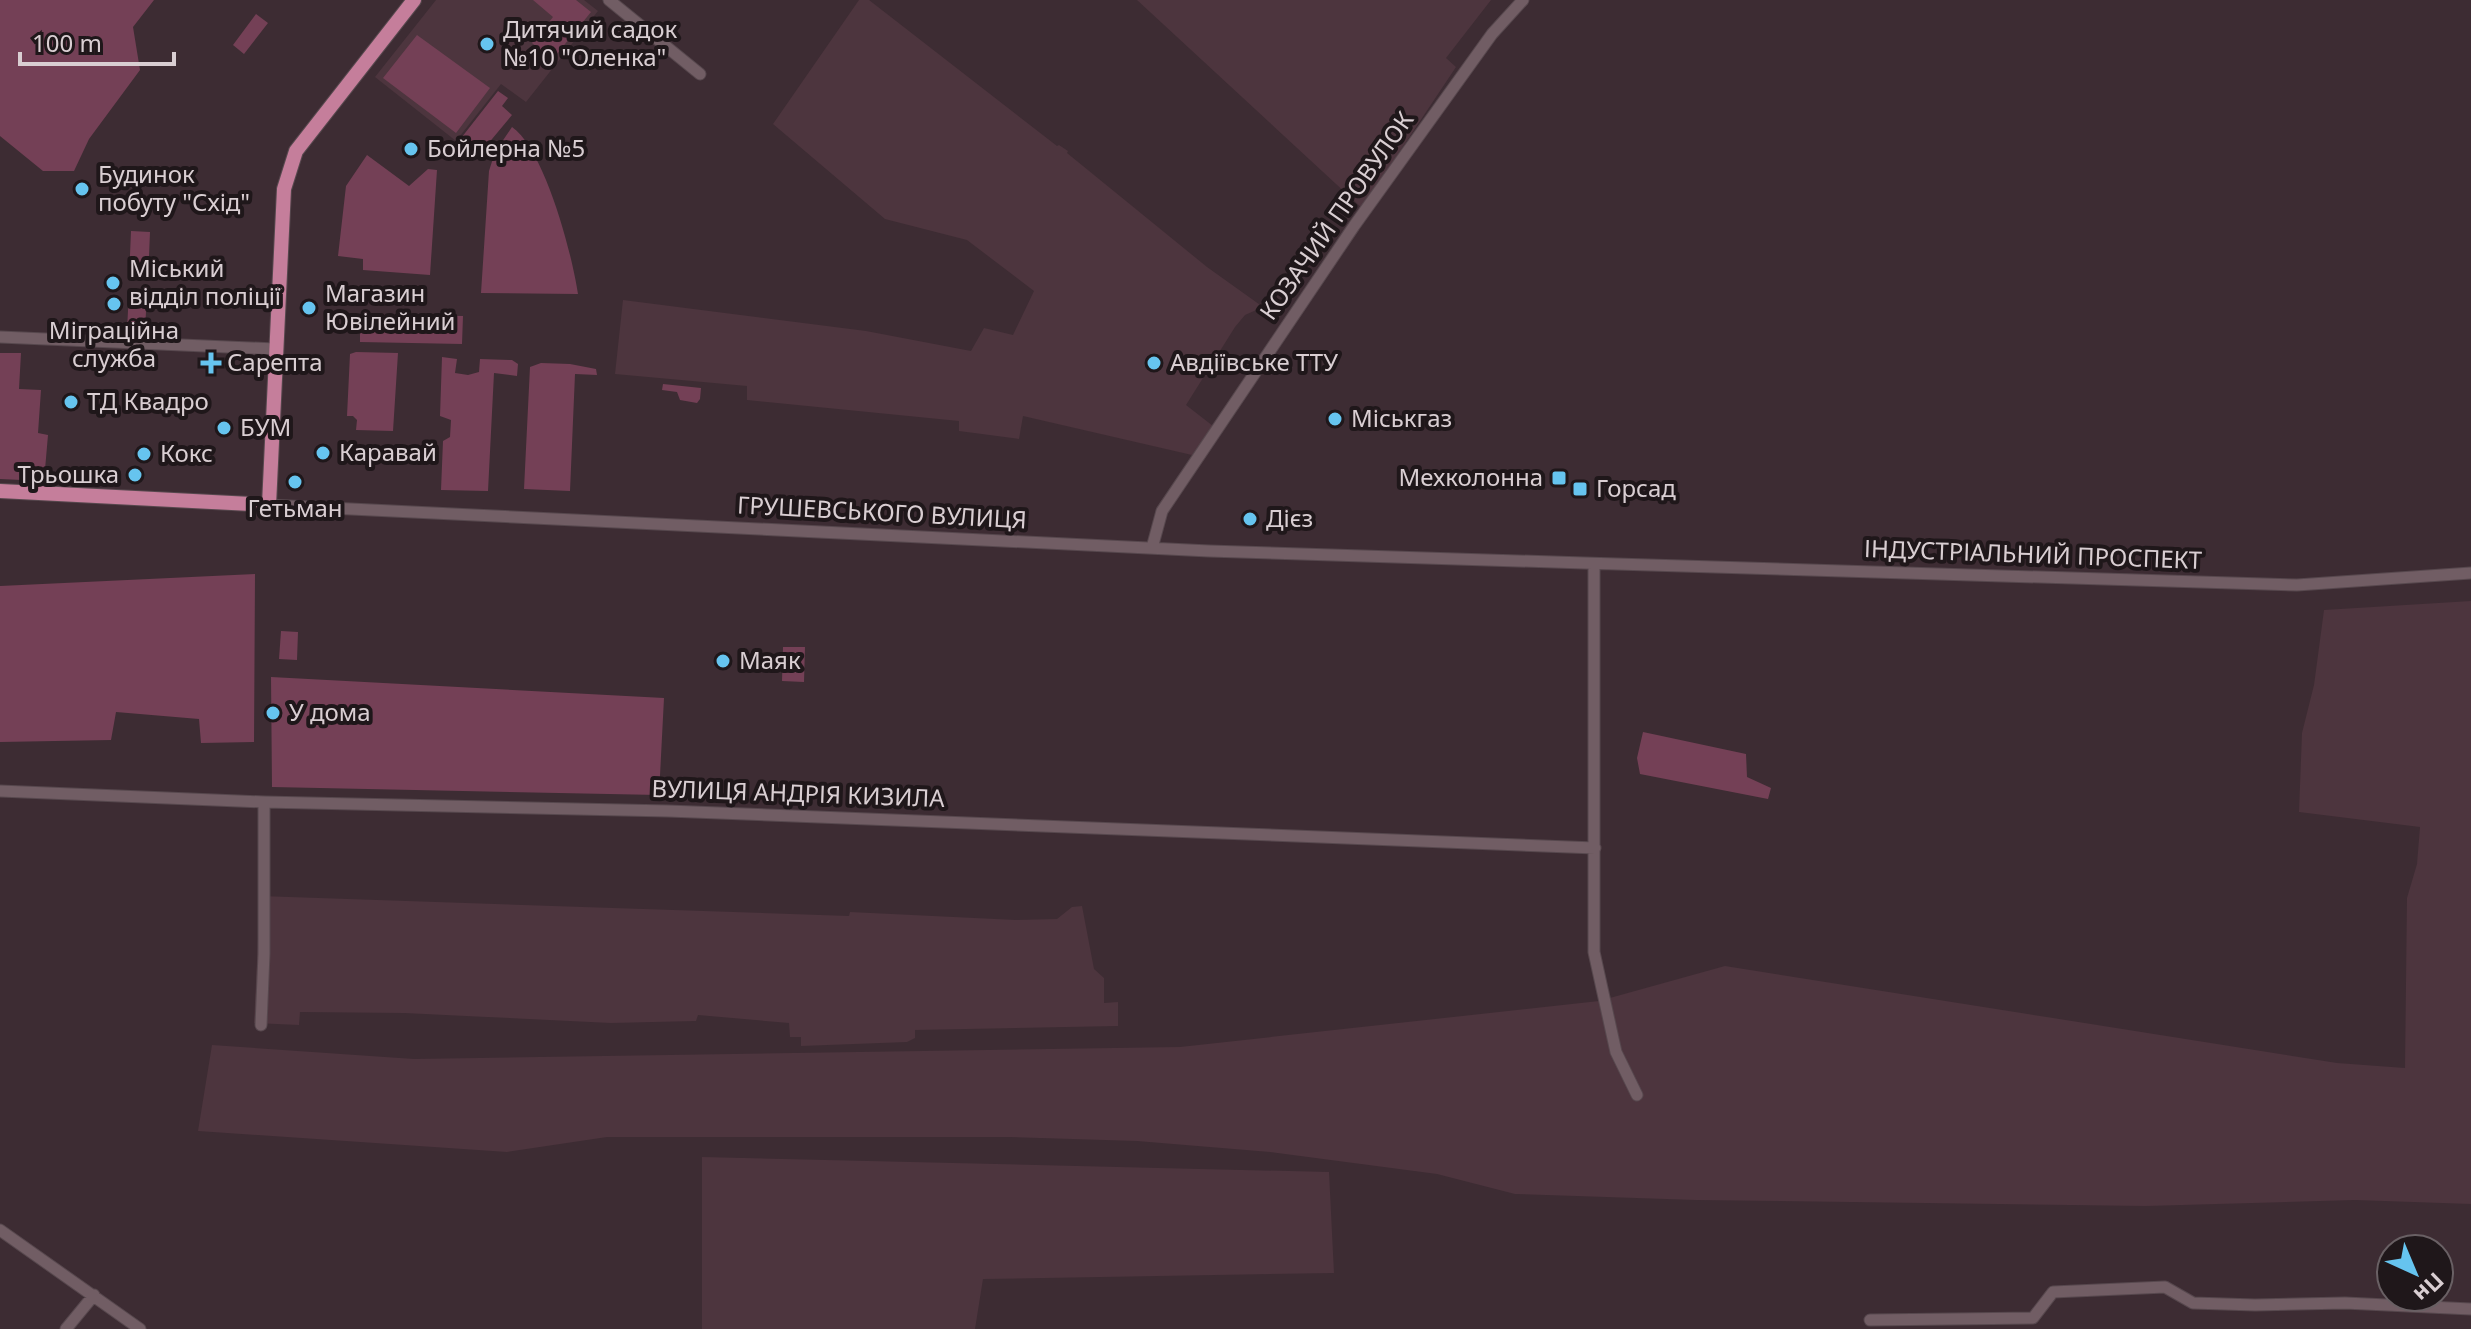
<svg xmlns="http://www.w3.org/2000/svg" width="2471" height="1329" font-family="'Noto Sans',sans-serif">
	<rect width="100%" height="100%" fill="#3d2c33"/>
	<path fill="#4d353e" d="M 436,0 L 584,0 L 598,11 L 526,102 L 501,84 L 456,141 L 375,77 Z
		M 859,0 L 869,0 L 1057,146 L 1059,145 L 1068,151 L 1067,153 L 1207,267 L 1263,307 L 1245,315 L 1235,327 L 1186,405 L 1213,426 L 1192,455 L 1023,416 L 1019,439 L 959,431 L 959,421 L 747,400 L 747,386 L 615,374 L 623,300 L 866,331 L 971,351 L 984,328 L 1013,335 L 1034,291 L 967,240 L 885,219 L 773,124 Z
		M 1137,0 L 1491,0 L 1446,58 L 1456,67 L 1362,208 Z
		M 2471,601 L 2471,1204 L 2355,1200 L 2146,1206 L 1696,1200 L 1515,1194 L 1437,1174 L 1270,1152 L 1137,1141 L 1010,1137 L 607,1137 L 507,1152 L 198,1131 L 212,1045 L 414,1059 L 1180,1047 L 1599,1001 L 1725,966 L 2337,1063 L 2405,1068 L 2407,898 L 2417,864 L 2420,827 L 2299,812 L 2302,733 L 2314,685 L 2324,610 Z
		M 260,896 L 849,916 L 850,912 L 1016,920 L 1057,919 L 1072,907 L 1082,906 L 1094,969 L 1104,978 L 1104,1003 L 1118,1002 L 1118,1026 L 915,1030 L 915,1038 L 907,1042 L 801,1046 L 801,1037 L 790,1037 L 789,1023 L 698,1015 L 696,1021 L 611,1023 L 404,1013 L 300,1012 L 299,1025 L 254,1023 Z
		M 702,1157 L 1329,1172 L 1334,1273 L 983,1279 L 975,1329 L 702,1329 Z"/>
	<path fill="#744056" d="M 0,0 L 154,0 L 133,27 L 140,70 L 89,139 L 74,171 L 43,171 L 0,136 Z
		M 533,0 L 576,0 L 591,12 L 552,60 L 532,43 L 553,17 Z
		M 256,14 L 268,23 L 244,54 L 233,45 Z
		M 417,35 L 490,88 L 456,133 L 383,78 Z
		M 498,91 L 508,98 L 502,106 L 512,115 L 477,157 L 458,142 Z
		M 512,127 C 545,150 572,254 578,294 L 481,293 L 489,171 L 495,152 Z
		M 367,155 L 409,186 L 428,169 L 437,170 L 430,275 L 363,270 L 363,259 L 338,256 L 346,186 Z
		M 131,231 L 150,232 L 148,280 L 129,279 Z
		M 129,290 L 147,291 L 145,332 L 127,331 Z
		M 360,314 L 463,316 L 462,344 L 360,342 Z
		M 356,352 L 398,353 L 393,431 L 356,430 L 357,420 L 353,416 L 347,416 L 350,354 Z
		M 0,353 L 21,353 L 19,389 L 41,390 L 38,433 L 48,435 L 44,481 L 0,479 Z
		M 442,357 L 457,359 L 455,373 L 468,375 L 479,372 L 480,359 L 512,360 L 518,364 L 517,376 L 494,373 L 488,491 L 441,490 L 443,441 L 450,437 L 451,420 L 440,416 Z
		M 541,363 L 570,364 L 596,369 L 597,375 L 575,374 L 570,491 L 524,489 L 530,367 Z
		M 663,384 L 701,388 L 700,399 L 697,403 L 680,400 L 677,392 L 662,390 Z
		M 255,574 L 254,742 L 201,743 L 199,719 L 116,712 L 111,740 L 0,742 L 0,586 Z
		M 281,631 L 298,632 L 297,660 L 279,659 Z
		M 783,647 L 805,647 L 804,682 L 782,681 Z
		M 271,677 L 664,698 L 659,795 L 272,787 Z
		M 1643,732 L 1746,754 L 1747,777 L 1771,788 L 1768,799 L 1640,774 L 1637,758 Z"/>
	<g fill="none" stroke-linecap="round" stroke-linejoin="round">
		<defs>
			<path id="minor" d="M 609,0 L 700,74
				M 0,337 L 275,349
				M 269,505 L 1209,551 L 1584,563 L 2297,585 L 2471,573
				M 1152,548 L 1162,511 L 1354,226 L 1492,34 L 1523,0
				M 1594,564 L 1594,952 L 1616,1052 L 1637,1095
				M 0,791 L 264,802 L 668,811 L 1595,848
				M 261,1025 L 264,954 L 264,802
				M 0,1230 L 140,1329
				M 1870,1320 L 2033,1318 L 2053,1292 L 2165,1287 L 2193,1303 L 2255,1305 L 2345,1303 L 2471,1309
				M 66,1329 L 94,1295"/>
			<path id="major" d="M 0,491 L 269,505 L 284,189 L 296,151 L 414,0"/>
		</defs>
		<use href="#minor" stroke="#57484e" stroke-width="13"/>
		<use href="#major" stroke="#57484e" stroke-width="16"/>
		<use href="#minor" stroke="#715d64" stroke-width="11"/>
		<use href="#major" stroke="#c57e9b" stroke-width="14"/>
	</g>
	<g fill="#66c4ef" stroke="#1f171a" stroke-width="3">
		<circle cx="487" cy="44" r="8"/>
		<circle cx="411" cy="149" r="8"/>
		<circle cx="82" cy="189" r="8"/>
		<circle cx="113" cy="283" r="8"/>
		<circle cx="114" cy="304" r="8"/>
		<circle cx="309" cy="308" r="8"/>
		<path d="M207 351h8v8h8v8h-8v8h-8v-8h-8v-8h8z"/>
		<circle cx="1154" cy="363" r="8"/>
		<circle cx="71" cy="402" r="8"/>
		<circle cx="1335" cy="419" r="8"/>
		<circle cx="224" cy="428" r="8"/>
		<circle cx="323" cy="453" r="8"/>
		<circle cx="144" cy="454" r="8"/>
		<circle cx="135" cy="475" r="8"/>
		<rect x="1551" y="470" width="16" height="16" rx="4"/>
		<circle cx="295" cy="482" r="8"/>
		<rect x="1572" y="481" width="16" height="16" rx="4"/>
		<circle cx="1250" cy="519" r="8"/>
		<circle cx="723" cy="661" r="8"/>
		<circle cx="273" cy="713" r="8"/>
	</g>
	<g text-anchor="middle" stroke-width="8" stroke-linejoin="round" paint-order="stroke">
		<g font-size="24" fill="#d9ced2" stroke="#1f171a" text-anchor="start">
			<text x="503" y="38">Дитячий садок<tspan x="503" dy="28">№10 "Оленка"</tspan></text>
			<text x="427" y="157">Бойлерна №5</text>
			<text x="98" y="183">Будинок<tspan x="98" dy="28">побуту "Схід"</tspan></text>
			<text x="129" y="277">Міський<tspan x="129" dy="28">відділ поліції</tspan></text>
			<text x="325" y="302">Магазин<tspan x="325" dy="28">Ювілейний</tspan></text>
			<text x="114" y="339" text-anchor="middle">Міграційна<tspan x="114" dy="28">служба</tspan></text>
			<text x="227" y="371">Сарепта</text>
			<text x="1170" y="371">Авдіївське ТТУ</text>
			<text x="87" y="410">ТД Квадро</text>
			<text x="1351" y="427">Міськгаз</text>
			<text x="240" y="436">БУМ</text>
			<text x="339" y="461">Каравай</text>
			<text x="160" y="462">Кокс</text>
			<text x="119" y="483" text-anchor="end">Трьошка</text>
			<text x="1543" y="486" text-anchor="end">Мехколонна</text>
			<text x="1596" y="497">Горсад</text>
			<text x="295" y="517" text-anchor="middle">Гетьман</text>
			<text x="1266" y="527">Дієз</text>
			<text x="739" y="669">Маяк</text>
			<text x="289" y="721">У дома</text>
		</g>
		<g font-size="24" fill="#d9ced2" stroke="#1f171a">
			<text transform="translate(1337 216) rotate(-55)" y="8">КОЗАЧИЙ ПРОВУЛОК</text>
			<text transform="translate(882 513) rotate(3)" y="8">ГРУШЕВСЬКОГО ВУЛИЦЯ</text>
			<text transform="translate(2033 555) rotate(2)" y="8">ІНДУСТРІАЛЬНИЙ ПРОСПЕКТ</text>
			<text transform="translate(798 794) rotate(2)" y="8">ВУЛИЦЯ АНДРІЯ КИЗИЛА</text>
		</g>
	</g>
	<g transform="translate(2415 1273) rotate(136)"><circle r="38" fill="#1f171a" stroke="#696064" stroke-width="2"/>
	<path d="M0-6L14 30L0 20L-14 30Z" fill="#66c4ef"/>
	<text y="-12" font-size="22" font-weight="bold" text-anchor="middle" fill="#d9ced2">Пн</text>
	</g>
	<path d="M20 52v12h154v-12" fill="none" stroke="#d9ced2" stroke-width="4"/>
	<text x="32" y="52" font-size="24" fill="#d9ced2" stroke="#1f171a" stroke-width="6" paint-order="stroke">100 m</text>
</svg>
